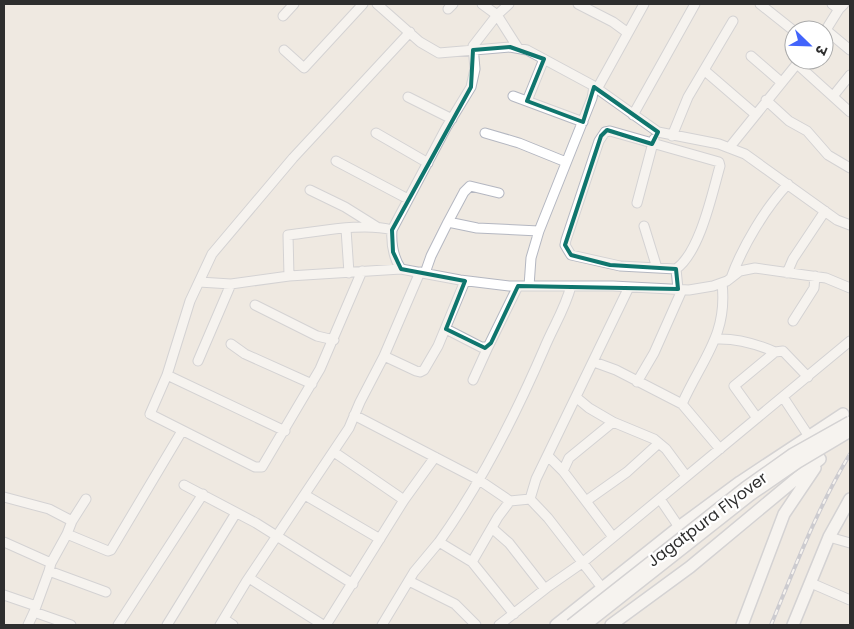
<svg xmlns="http://www.w3.org/2000/svg" width="854" height="629" font-family="Poppins,'Noto Sans Devanagari',sans-serif">
	<rect width="100%" height="100%" fill="#efe9e1"/>
	<g fill="none" stroke-linecap="round" stroke-linejoin="round">
		<defs>
			<path id="street" d="M 377,4 L 420,42 L 439,53 L 510,47 L 527,50 L 592,85 L 658,132 L 719,144 L 745,154 L 837,220 L 850,225
				M 482,4 L 497,15 L 518,48
				M 578,4 L 613,22 L 628,33
				M 760,4 L 794,31
				M 832,4 L 839,9 L 844,4
				M 448,9 L 453,4
				M 283,16 L 294,4
				M 826,30 L 850,50
				M 824,33 L 839,9
				M 284,50 L 304,68 L 363,4
				M 751,56 L 781,82
				M 797,64 L 850,112
				M 704,70 L 755,114
				M 597,89 L 644,4
				M 834,95 L 850,75
				M 513,96 L 583,122
				M 408,97 L 452,119
				M 766,100 L 789,121 L 807,131 L 828,155 L 850,168
				M 527,101 L 544,59
				M 633,115 L 695,4
				M 376,133 L 428,163
				M 485,133 L 519,143 L 566,162
				M 672,136 L 688,97 L 733,21
				M 729,148 L 800,60
				M 336,161 L 408,199
				M 310,190 L 345,207 L 377,227
				M 637,203 L 654,139
				M 448,222 L 464,192 L 470,186 L 499,193
				M 644,226 L 657,268
				M 346,229 L 349,273
				M 392,230 C 391,244 393,257 401,269
				M 676,269 L 620,266 L 571,255 L 565,245 L 566,240 L 599,141 L 605,132 L 610,131 L 719,162 L 720,166 C 712,194 700,252 676,269 L 678,289
				M 362,271 L 320,369 L 262,467 L 255,467 L 150,414 L 167,375 L 190,301 L 212,254 L 293,158 L 410,32
				M 425,273 L 431,256 L 448,222 L 477,228 L 539,231
				M 787,273 L 793,259 L 825,211
				M 289,276 L 401,269 L 460,280 L 509,286 L 613,286 L 689,290 L 713,286 L 727,281 L 740,271 L 755,268 L 826,278 L 850,288
				M 731,278 C 742,247 766,207 788,184
				M 199,282 L 231,284
				M 529,286 L 531,258 L 539,231 L 592,98 L 594,87
				M 255,305 L 317,336 L 334,340
				M 793,321 L 814,288 L 815,276
				M 446,329 L 481,347 L 488,347 L 518,286
				M 715,339 C 735,338 757,344 775,352
				M 231,344 L 245,354 L 312,384
				M 384,356 L 416,371 L 420,372 L 424,370 L 438,346 L 465,281
				M 198,361 L 231,284 L 289,276 L 288,235 C 318,232 363,222 392,230 L 446,128 L 471,87 L 475,69 L 473,46 L 497,15 L 509,4
				M 594,362 L 616,370 L 682,404
				M 167,375 L 285,431
				M 473,380 L 488,347
				M 637,382 L 654,353 L 682,290
				M 783,397 L 812,441
				M 577,398 L 589,408 L 613,422 L 654,439 L 666,449 L 686,476
				M 354,415 L 479,480 L 510,501
				M 757,418 L 734,386 L 775,352 L 783,351 L 808,377
				M 720,449 L 682,404 C 702,359 728,335 722,283
				M 334,452 L 404,500
				M 549,457 L 563,471 L 613,537
				M 563,471 L 569,458 L 613,422
				M 184,485 L 256,523 L 353,584
				M 305,495 L 380,539
				M 4,497 L 49,509 L 72,521
				M 530,499 L 548,518 L 603,589
				M 660,499 L 679,527
				M 586,501 L 627,472 L 659,443
				M 493,529 L 509,543 L 545,589
				M 67,534 L 72,521 L 86,499
				M 829,537 L 850,543
				M 4,542 L 51,563 L 49,571 L 106,592
				M 439,542 C 482,482 515,416 544,349 C 553,327 565,309 571,286
				M 472,562 L 514,614
				M 51,563 L 67,534 L 108,551 L 111,550 L 182,431
				M 249,578 L 323,625
				M 409,581 L 455,604 L 476,625
				M 811,583 L 850,600
				M 4,595 L 36,606
				M 34,612 L 49,571
				M 224,619 L 233,625
				M 28,625 L 34,612 L 71,625
				M 118,625 L 203,494
				M 167,625 L 236,513
				M 220,625 L 246,582 L 349,428 L 360,402 L 384,356 L 420,272
				M 326,625 L 404,500 L 435,457
				M 382,625 L 414,572 L 439,542 L 472,562 L 498,517 L 510,501 L 530,499 L 536,479 L 629,287
				M 499,625 L 549,586 L 582,563 L 850,341"/>
			<path id="secondary" d="M 556,625 L 679,527 L 740,482 L 843,414
				M 611,625 L 690,567 L 820,459
				M 742,625 L 784,514 L 815,468
				M 793,625 L 829,537 L 850,499"/>
		</defs>
		<use href="#street" stroke="#b4b7c1" stroke-width="11"/>
		<use href="#secondary" stroke="#b4b7c1" stroke-width="14"/>
		<use href="#street" stroke="#fff" stroke-width="9"/>
		<use href="#secondary" stroke="#fff" stroke-width="11"/>
		<defs>
			<path id="rail" d="M 771,625 C 795,567 817,509 850,454"/>
		</defs>
		<use href="#rail" stroke="#a3a6b8" stroke-width="4"/>
		<use href="#rail" stroke="#fff" stroke-width="2" stroke-dasharray="5.5" stroke-linecap="butt"/>
		<defs>
			<path id="secondary-bridge" d="M 571,625 L 745,488 L 793,454 L 850,422
				M 585,625 L 750,495 L 798,462 L 850,431"/>
		</defs>
		<use href="#secondary-bridge" stroke="#b4b7c1" stroke-width="14" stroke-linecap="butt"/>
		<use href="#secondary-bridge" stroke="#fff" stroke-width="11"/>
	</g>
	<path d="M0 0H854V629H0ZM 510,47 L 544,59 L 527,101 L 583,122 L 594,87 L 658,132 L 652,144 L 607,130 L 601,136 L 565,245 L 571,255 L 610,265 L 676,269 L 678,289 L 518,286 L 491,343 L 485,348 L 446,329 L 465,281 L 401,269 L 393,252 L 392,230 L 471,87 L 473,50 Z" fill="#efe9e1" fill-opacity=".55" fill-rule="evenodd"/>
	<path fill="none" stroke="#0f766e" stroke-width="4" stroke-linejoin="round" d="M 510,47 L 544,59 L 527,101 L 583,122 L 594,87 L 658,132 L 652,144 L 607,130 L 601,136 L 565,245 L 571,255 L 610,265 L 676,269 L 678,289 L 518,286 L 491,343 L 485,348 L 446,329 L 465,281 L 401,269 L 393,252 L 392,230 L 471,87 L 473,50 Z"/>
	<g text-anchor="middle" stroke-width="4.5" stroke-linejoin="round" paint-order="stroke">
		<g font-size="16" fill="#2e2e2e" stroke="#fff">
			<text transform="translate(707 519) rotate(-37)" y="6">Jagatpura Flyover</text>
		</g>
	</g>
	<rect width="854" height="629" fill="none" stroke="#2e2e2e" stroke-width="10"/>
	<g transform="translate(809 45) rotate(113)"><circle r="24" fill="#ffffff" stroke="#ababab"/>
	<path d="M0-4L9 19L0 12L-9 19Z" fill="#4264fb"/>
	<text y="-8" font-size="14" font-weight="bold" text-anchor="middle" fill="#2e2e2e">उ</text>
	</g>
</svg>
